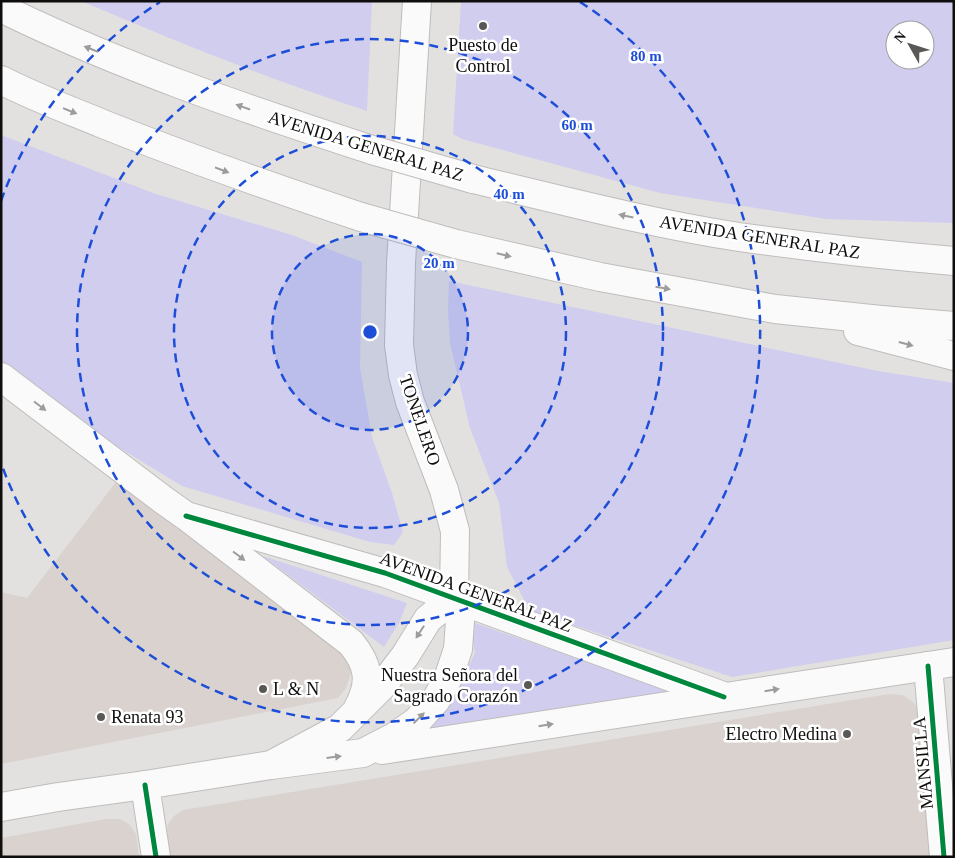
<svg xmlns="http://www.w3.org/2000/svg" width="955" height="858" font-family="Georgia,serif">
	<rect width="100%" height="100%" fill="#e3e1e0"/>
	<path fill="#d9d2ce" d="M 116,482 L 342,653 L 350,662 L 351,673 L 346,688 L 338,698 L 1,764 L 1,592 L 27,598 Z
		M 889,694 L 903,695 L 914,703 L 922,715 L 940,857 L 169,857 L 166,836 L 168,824 L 174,816 L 183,810 Z
		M 106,819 L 120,819 L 129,824 L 136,834 L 139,857 L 1,857 L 1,838 Z"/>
	<path fill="#d1cdee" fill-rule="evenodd" d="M 81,1 L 372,1 L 367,111 C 270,80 175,41 81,1 Z
		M 461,1 L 954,1 L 954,223 L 826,219 L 660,193 L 462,139 L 453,134 ZM 895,30 L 925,30 L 925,60 L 895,60 Z
		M 1,135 L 156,194 L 292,235 L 362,262 L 360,368 L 372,437 L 392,493 L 403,532 L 394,545 L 370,542 L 182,486 L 113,444 L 1,363 Z
		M 449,281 L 878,371 L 954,383 L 954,640 L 732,677 L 530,611 L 507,567 L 499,503 L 470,428 L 450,343 L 448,310 Z
		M 263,556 L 407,603 L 399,623 L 384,647 Z
		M 469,621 L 679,694 L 421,734 L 449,705 L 475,653 Z"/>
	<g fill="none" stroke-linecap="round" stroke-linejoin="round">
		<defs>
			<path id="street" d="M 928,666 L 944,857
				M 145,785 L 156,857"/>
			<path id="secondary" d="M 1,377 L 162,499 L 186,516 L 351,643 C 369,665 372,682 358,708
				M 186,516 L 385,573 L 723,696
				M 382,750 L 954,662
				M 271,765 L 363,753 L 394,737 L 417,721 L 436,700 L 449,676 L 458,649 L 460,621 L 454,598 L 455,531 L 444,490 L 410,402 L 403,375 L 399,345 L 401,263 L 417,1
				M 1,807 L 58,797 L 145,785 L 271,765 L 340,728 L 382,686 L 405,656 L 428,619 L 454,598"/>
			<path id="highway" d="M 1,8 C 121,67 246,109 372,150
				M 1,80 C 34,97 69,110 103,124 C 188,158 274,188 361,217
				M 473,179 C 561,200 649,223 739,237 C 810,247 882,255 954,261
				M 456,244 L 600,277 L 775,309 L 881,320 L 954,326
				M 858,331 L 954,356"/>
		</defs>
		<use href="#street" stroke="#bfbdbc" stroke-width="30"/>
		<use href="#secondary" stroke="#bfbdbc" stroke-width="30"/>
		<use href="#highway" stroke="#bfbdbc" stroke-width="30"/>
		<use href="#street" stroke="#fbfafa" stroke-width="28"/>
		<use href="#secondary" stroke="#fbfafa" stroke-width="28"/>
		<use href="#highway" stroke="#fbfafa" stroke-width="28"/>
		<defs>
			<path id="highway-bridge" d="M 372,150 L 473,179
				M 361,217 L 456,244"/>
		</defs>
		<use href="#highway-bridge" stroke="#bfbdbc" stroke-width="30" stroke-linecap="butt"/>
		<use href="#highway-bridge" stroke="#fbfafa" stroke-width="28"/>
		<defs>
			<path id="cycleway" d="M 186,516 L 385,573 L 724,697
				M 928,666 L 944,857
				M 145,785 L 156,857"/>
		</defs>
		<use href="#cycleway" stroke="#fff" stroke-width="8"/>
		<use href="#cycleway" stroke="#00873e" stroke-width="5"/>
	</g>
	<defs><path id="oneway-solid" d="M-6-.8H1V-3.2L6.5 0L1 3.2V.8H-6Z" transform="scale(1.25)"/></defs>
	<g fill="#9d9c9b">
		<use href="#oneway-solid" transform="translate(91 49) rotate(-158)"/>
		<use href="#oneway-solid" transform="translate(243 107) rotate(-161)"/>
		<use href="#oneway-solid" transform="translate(70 111) rotate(22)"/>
		<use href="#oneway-solid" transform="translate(222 170) rotate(21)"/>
		<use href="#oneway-solid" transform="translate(626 216) rotate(-168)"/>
		<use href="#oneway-solid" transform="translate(504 255) rotate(13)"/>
		<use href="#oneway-solid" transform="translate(663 288) rotate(10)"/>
		<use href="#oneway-solid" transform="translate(906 344) rotate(15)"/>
		<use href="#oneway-solid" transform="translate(40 406) rotate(37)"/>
		<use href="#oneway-solid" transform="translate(239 556) rotate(37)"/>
		<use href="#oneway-solid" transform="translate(420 632) rotate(123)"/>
		<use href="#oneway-solid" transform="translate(772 690) rotate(-9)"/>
		<use href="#oneway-solid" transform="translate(419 718) rotate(-44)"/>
		<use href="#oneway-solid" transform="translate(546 725) rotate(-9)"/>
		<use href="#oneway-solid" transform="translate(334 757) rotate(-7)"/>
	</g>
	<circle cx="370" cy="332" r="98" fill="#1d4ed8" fill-opacity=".12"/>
	<g fill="none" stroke="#1d4ed8" stroke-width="2.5" stroke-dasharray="9 6">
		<circle cx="370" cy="332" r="98"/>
		<circle cx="370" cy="332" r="196"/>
		<circle cx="370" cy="332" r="293"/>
		<path d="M1 201A391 391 0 0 1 160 2M580 2A391 391 0 1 1 1 463"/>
	</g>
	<g fill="#595857" stroke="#fff" stroke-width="2">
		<circle cx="483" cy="26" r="5"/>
		<circle cx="528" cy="685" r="5"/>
		<circle cx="263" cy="689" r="5"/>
		<circle cx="101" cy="717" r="5"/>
		<circle cx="847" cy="734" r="5"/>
	</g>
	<g text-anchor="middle" stroke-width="5" stroke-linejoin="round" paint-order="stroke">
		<g font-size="18" fill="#0f0e0d" stroke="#fff" text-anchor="end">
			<text x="483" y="51" text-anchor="middle">Puesto de<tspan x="483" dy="21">Control</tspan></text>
			<text x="518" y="681">Nuestra Señora del<tspan x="518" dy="21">Sagrado Corazón</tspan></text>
			<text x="273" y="695" text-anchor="start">L &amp; N</text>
			<text x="111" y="723" text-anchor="start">Renata 93</text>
			<text x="837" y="740">Electro Medina</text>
		</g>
		<g font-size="18" fill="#0f0e0d" stroke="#fff">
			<text transform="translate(366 146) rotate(17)" y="6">AVENIDA GENERAL PAZ</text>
			<text transform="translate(760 237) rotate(9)" y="6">AVENIDA GENERAL PAZ</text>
			<text transform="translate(420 420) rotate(71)" y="6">TONELERO</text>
			<text transform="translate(476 592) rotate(20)" y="6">AVENIDA GENERAL PAZ</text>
			<text transform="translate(923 763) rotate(-95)" y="6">MANSILLA</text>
		</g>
	</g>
	<circle cx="370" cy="332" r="8" fill="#1d4ed8" stroke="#fff" stroke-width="2.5"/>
	<g font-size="15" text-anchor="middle" font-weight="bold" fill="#1d4ed8" stroke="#fff" stroke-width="5" stroke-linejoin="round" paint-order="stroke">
		<text x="646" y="61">80 m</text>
		<text x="577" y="130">60 m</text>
		<text x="509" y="199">40 m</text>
		<text x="439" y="268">20 m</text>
	</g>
	<rect width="955" height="858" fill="none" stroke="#0f0e0d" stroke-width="5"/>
	<g transform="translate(910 45) rotate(309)"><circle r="24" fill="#ffffff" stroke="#9f9f9e"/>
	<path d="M0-4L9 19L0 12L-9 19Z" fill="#595857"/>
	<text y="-8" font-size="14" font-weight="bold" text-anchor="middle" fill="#0f0e0d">N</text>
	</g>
</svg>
